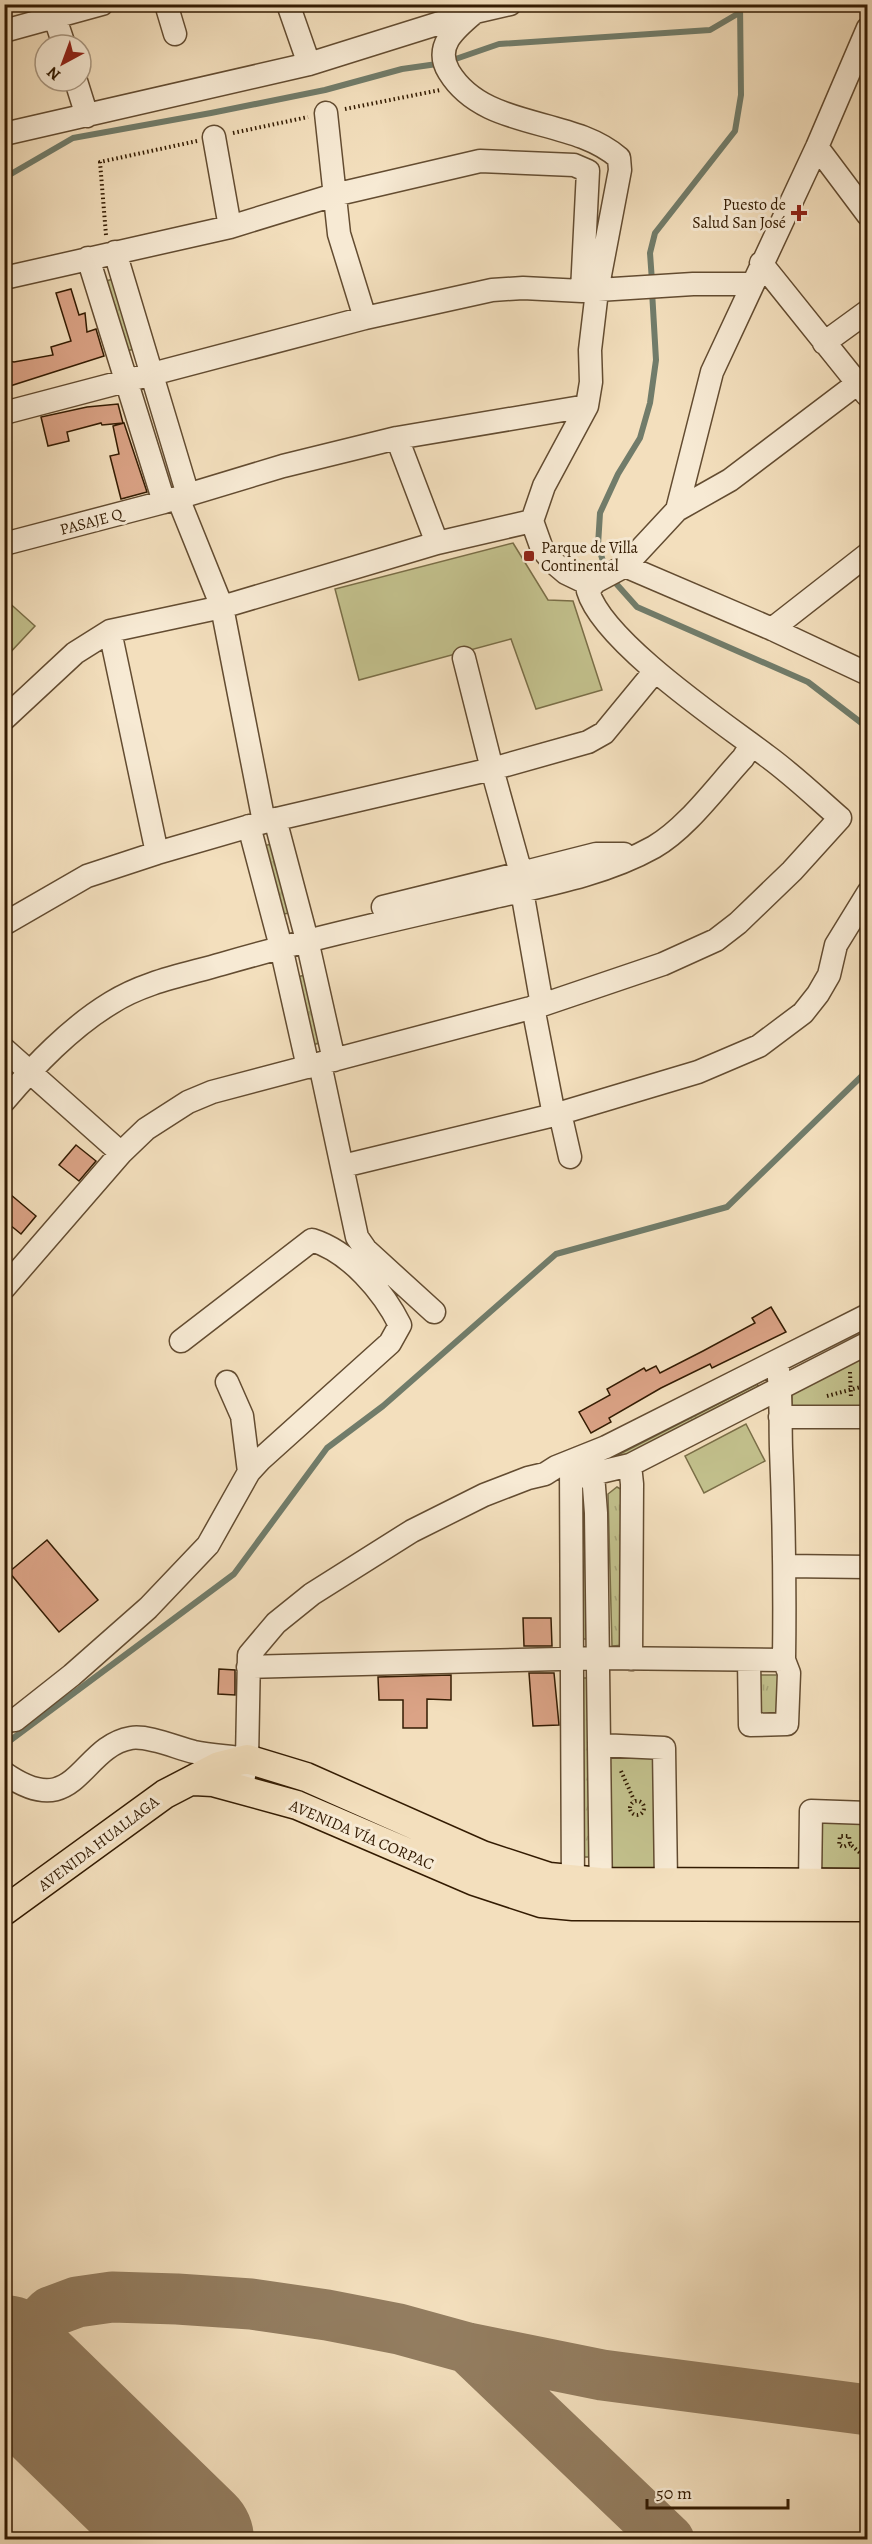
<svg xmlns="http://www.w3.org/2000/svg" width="872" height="2544" font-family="Alegreya,serif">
	<defs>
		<pattern id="grass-tufts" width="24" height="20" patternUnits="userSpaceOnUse" patternTransform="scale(1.5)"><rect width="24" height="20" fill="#c2c08c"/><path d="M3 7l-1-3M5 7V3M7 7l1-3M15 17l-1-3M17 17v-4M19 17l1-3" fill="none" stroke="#a7a477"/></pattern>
	</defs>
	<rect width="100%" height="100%" fill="#f3dfbd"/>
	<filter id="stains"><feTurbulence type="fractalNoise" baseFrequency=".00333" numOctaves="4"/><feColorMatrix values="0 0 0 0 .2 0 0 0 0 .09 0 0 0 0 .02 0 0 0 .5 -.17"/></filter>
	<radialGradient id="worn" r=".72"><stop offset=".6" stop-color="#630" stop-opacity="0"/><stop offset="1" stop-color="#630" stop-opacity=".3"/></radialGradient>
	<path fill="url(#grass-tufts)" stroke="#7a6e47" stroke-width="1.5" d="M 113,279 L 134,349 L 127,351 L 106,281 Z
		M 272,844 L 289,913 L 279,915 L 263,846 Z
		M 305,975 L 320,1043 L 312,1045 L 297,977 Z
		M 757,1384 L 760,1389 L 617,1463 L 614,1457 Z
		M 617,1487 L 624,1491 L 625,1645 L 612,1646 L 608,1494 Z
		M 578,1518 L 584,1518 L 587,1639 L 581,1639 Z
		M 759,1675 L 779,1675 L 779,1717 L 759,1717 Z
		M 581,1678 L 588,1678 L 589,1857 L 582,1857 Z"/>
	<path fill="#c2c08c" stroke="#7a6e47" stroke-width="1.5" d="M 513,543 L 548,600 L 573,601 L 602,690 L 536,709 L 511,639 L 359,680 L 335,589 Z
		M 5,599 L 35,626 L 5,658 Z
		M 867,1354 L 867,1411 L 792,1411 L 792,1393 Z
		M 746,1424 L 765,1461 L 704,1493 L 685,1456 Z
		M 610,1751 L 662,1751 L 659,1872 L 614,1871 L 608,1866 Z
		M 867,1816 L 867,1869 L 816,1868 L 816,1817 Z"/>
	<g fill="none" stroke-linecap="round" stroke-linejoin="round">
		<path stroke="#717c6a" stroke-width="6" d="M 4,178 L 73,138 L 211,113 L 325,90 L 402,69 L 444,63 L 499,44 L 710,30 L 739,13
			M 652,281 L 650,253 L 655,233 L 735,131 L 741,95 L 740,4
			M 606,571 L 598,545 L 600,513 L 618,474 L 640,438 L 650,403 L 656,360 L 652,291
			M 612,579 L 637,607 L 808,682 L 868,728
			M 4,1745 L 234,1574 L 327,1448 L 383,1406 L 556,1254 L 727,1207 L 868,1070"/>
		<path stroke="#937d60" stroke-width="51" d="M 468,2348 L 669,2540
			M 37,2391 L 25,2362 L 26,2344 L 33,2329 L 50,2312 L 77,2302 L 112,2297 L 177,2299 L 251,2304 L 327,2315 L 399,2329 L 468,2348 L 602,2375 L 868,2410"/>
		<path stroke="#937d60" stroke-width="128" d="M 4,2359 L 190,2540"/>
	</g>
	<path fill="#dba386" stroke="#331b02" stroke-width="1.5" d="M 71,289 L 79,315 L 85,313 L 87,332 L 96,329 L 104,356 L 10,386 L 4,371 L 4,360 L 14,362 L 53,355 L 51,347 L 71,341 L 56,293 Z
		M 118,404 L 123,423 L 102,425 L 101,423 L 67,432 L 69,441 L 48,446 L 41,417 L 87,407 Z
		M 124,423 L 147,492 L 121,499 L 110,456 L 119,454 L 113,426 Z
		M 76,1145 L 96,1161 L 79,1181 L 59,1165 Z
		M 4,1189 L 36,1216 L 21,1234 L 4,1220 Z
		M 771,1307 L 786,1332 L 712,1368 L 710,1364 L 661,1388 L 609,1418 L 611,1422 L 591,1433 L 579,1412 L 610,1395 L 607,1389 L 644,1368 L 646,1371 L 656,1366 L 660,1373 L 703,1351 L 755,1323 L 752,1318 Z
		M 47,1540 L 98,1600 L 59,1632 L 9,1572 Z
		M 523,1618 L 551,1618 L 552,1646 L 524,1646 Z
		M 219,1669 L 235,1670 L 235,1695 L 218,1694 Z
		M 529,1673 L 554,1673 L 559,1725 L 533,1726 Z
		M 451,1675 L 451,1700 L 427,1699 L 427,1728 L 403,1728 L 403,1700 L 379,1700 L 378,1677 Z"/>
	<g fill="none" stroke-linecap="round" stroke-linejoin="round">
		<defs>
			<path id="minor" d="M 166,4 L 175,34
				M 288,4 L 309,64
				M 475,12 C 456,28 433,46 449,72 C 485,131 571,116 619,158 L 620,170 L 597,291 L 590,350 L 591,382 L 587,406 L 544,486 L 532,521 L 542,549 L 553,562 L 566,573 L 591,585
				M 55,18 L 64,45
				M 4,31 L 102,4
				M 76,81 L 87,116
				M 326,113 L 339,234 L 365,318
				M 4,134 L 309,64 L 475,12 L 510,4
				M 214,137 L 230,227
				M 817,147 L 868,215
				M 115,252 L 188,495
				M 88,258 L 164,502
				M 761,263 L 867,395
				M 4,278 L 230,227 L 334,195 L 480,161 L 574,165 L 588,171 L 582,291
				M 824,343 L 868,311
				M 4,413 L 365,318 L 492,290 L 523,288 L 582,291 L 693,284 L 751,284
				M 397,438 L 437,543
				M 178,498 L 222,607 L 264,822
				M 677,510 L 712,372 L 817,147 L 868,28
				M 4,544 L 164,502 L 283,466 L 397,438 L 587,406
				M 625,566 L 772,629 L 868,674
				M 772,629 L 868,554
				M 110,631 L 157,853
				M 464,658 L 492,769 L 521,873 L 596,854 L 624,854
				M 4,719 L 75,653 L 110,631 L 222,607 L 437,543 L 532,521
				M 275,819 L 307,940 L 334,1060
				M 249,826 L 281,947 L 308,1067
				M 522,891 L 542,1005
				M 383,907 L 521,873
				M 4,924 L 87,876 L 157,853 L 264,822 L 492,769 L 588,742 L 604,733 L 655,671
				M 533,1007 L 554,1115
				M 4,1049 L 121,1153
				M 320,1064 L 357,1237 L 366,1250 L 434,1312
				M 4,1101 C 35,1065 70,1028 111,1003 C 144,982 184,975 222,964 C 312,938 403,918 494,897 C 547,885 606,874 654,847 C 687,828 717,786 743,758 L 751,745
				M 560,1113 L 570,1157
				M 343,1166 L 554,1115 L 698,1072 L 759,1046 L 803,1013 L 818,994 L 829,975 L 836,945 L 868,893
				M 4,1288 L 121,1153 L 146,1129 L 188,1102 L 212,1092 L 542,1005 L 663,964 L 716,940 L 738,923 L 792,871 L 840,818 C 816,797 793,775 767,756 C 722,722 603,642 588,591 L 595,582 L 625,566 L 677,510 L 730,480 L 858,383
				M 227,1382 L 242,1416 L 249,1472
				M 780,1417 L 868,1417
				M 589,1455 L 593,1474 L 596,1513 L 601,1899
				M 571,1462 L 573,1895
				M 630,1465 L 632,1484 L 631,1659
				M 579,1477 L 630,1465 L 868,1343
				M 786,1566 L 868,1567
				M 749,1660 L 750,1725 L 787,1724 L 789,1673 L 784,1660 C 785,1590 784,1520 781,1449 C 780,1420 782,1391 777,1362
				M 248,1667 L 599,1658 L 784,1660
				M 4,1721 L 15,1720 L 72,1675 L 148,1608 L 208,1545 L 249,1472 L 260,1460 L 390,1343 L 400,1325 C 383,1291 350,1252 312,1240 L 181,1341
				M 599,1745 L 664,1748 L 666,1882
				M 4,1773 C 77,1824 79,1747 131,1738 C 148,1735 177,1748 194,1752 C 209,1755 225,1756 240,1758
				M 244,1776 L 247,1759 L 249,1655 L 276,1623 L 312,1594 L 412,1531 L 484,1495 L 528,1478 L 545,1474 L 556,1467 L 606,1447 L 868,1315
				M 810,1883 L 811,1811 L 868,1813"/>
			<path id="major" d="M 194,1781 L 213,1782 L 297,1805 L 474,1881 L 541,1903 L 573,1906 L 868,1907
				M 4,1911 L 165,1794 L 219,1766 L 247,1759 L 306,1777 L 482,1855 L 549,1877 L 600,1882 L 868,1883"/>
		</defs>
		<use href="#minor" stroke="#634c31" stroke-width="25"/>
		<use href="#major" stroke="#331b02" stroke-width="31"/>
		<path stroke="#331b02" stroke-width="4" stroke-dasharray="1.5 3" stroke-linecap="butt" d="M 345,109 L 440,90
			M 233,133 L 308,117
			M 106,235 L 100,162 L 197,141
			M 850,1372 L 851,1398
			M 827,1396 L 868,1385
			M 621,1771 L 634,1800
			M630 1808a7 7 0 1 1 14 0a7 7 0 1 1-14 0Z
			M 850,1844 L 843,1847 L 839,1845 L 840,1836 L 849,1836 L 850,1844 L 868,1860"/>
		<use href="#minor" stroke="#f7ead4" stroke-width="22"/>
		<use href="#major" stroke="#f3dfbd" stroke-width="28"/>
	</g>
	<g fill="#8f2418" stroke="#f7ead4" stroke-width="2">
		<path d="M796 204h6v6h6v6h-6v6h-6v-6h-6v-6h6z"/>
		<rect x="523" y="550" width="12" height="12" rx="3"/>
	</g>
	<g text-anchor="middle" stroke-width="6" stroke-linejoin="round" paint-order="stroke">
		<g font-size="16" fill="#331b02" stroke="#f7ead4" text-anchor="end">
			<text x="786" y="210">Puesto de<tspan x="786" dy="18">Salud San José</tspan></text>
			<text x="541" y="553" text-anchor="start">Parque de Villa<tspan x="541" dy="18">Continental</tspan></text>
		</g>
		<g font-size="16" fill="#331b02" stroke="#f7ead4">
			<text transform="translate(91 521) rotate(-15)" y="6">PASAJE Q</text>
			<text transform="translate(362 1834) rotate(23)" y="6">AVENIDA VÍA CORPAC</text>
			<text transform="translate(98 1843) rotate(-37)" y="6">AVENIDA HUALLAGA</text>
		</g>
	</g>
	<rect width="872" height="2544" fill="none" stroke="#f3dfbd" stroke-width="24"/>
	<rect x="6" y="6" width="860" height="2532" fill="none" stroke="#331b02" stroke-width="3"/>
	<rect x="12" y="12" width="848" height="2520" fill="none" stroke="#331b02" stroke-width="1.5"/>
	<g transform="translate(63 63) rotate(221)"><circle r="28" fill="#f7ead4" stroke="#a99780" stroke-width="1.5"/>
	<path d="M0-4.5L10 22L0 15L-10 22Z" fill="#8f2418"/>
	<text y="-9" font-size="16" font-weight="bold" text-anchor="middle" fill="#331b02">N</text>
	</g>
	<path d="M647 2499v9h141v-9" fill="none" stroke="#331b02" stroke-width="3"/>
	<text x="656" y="2499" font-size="18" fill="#331b02" stroke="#f7ead4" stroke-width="4.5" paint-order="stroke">50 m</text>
	<rect width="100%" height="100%" filter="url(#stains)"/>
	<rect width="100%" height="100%" fill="url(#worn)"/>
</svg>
